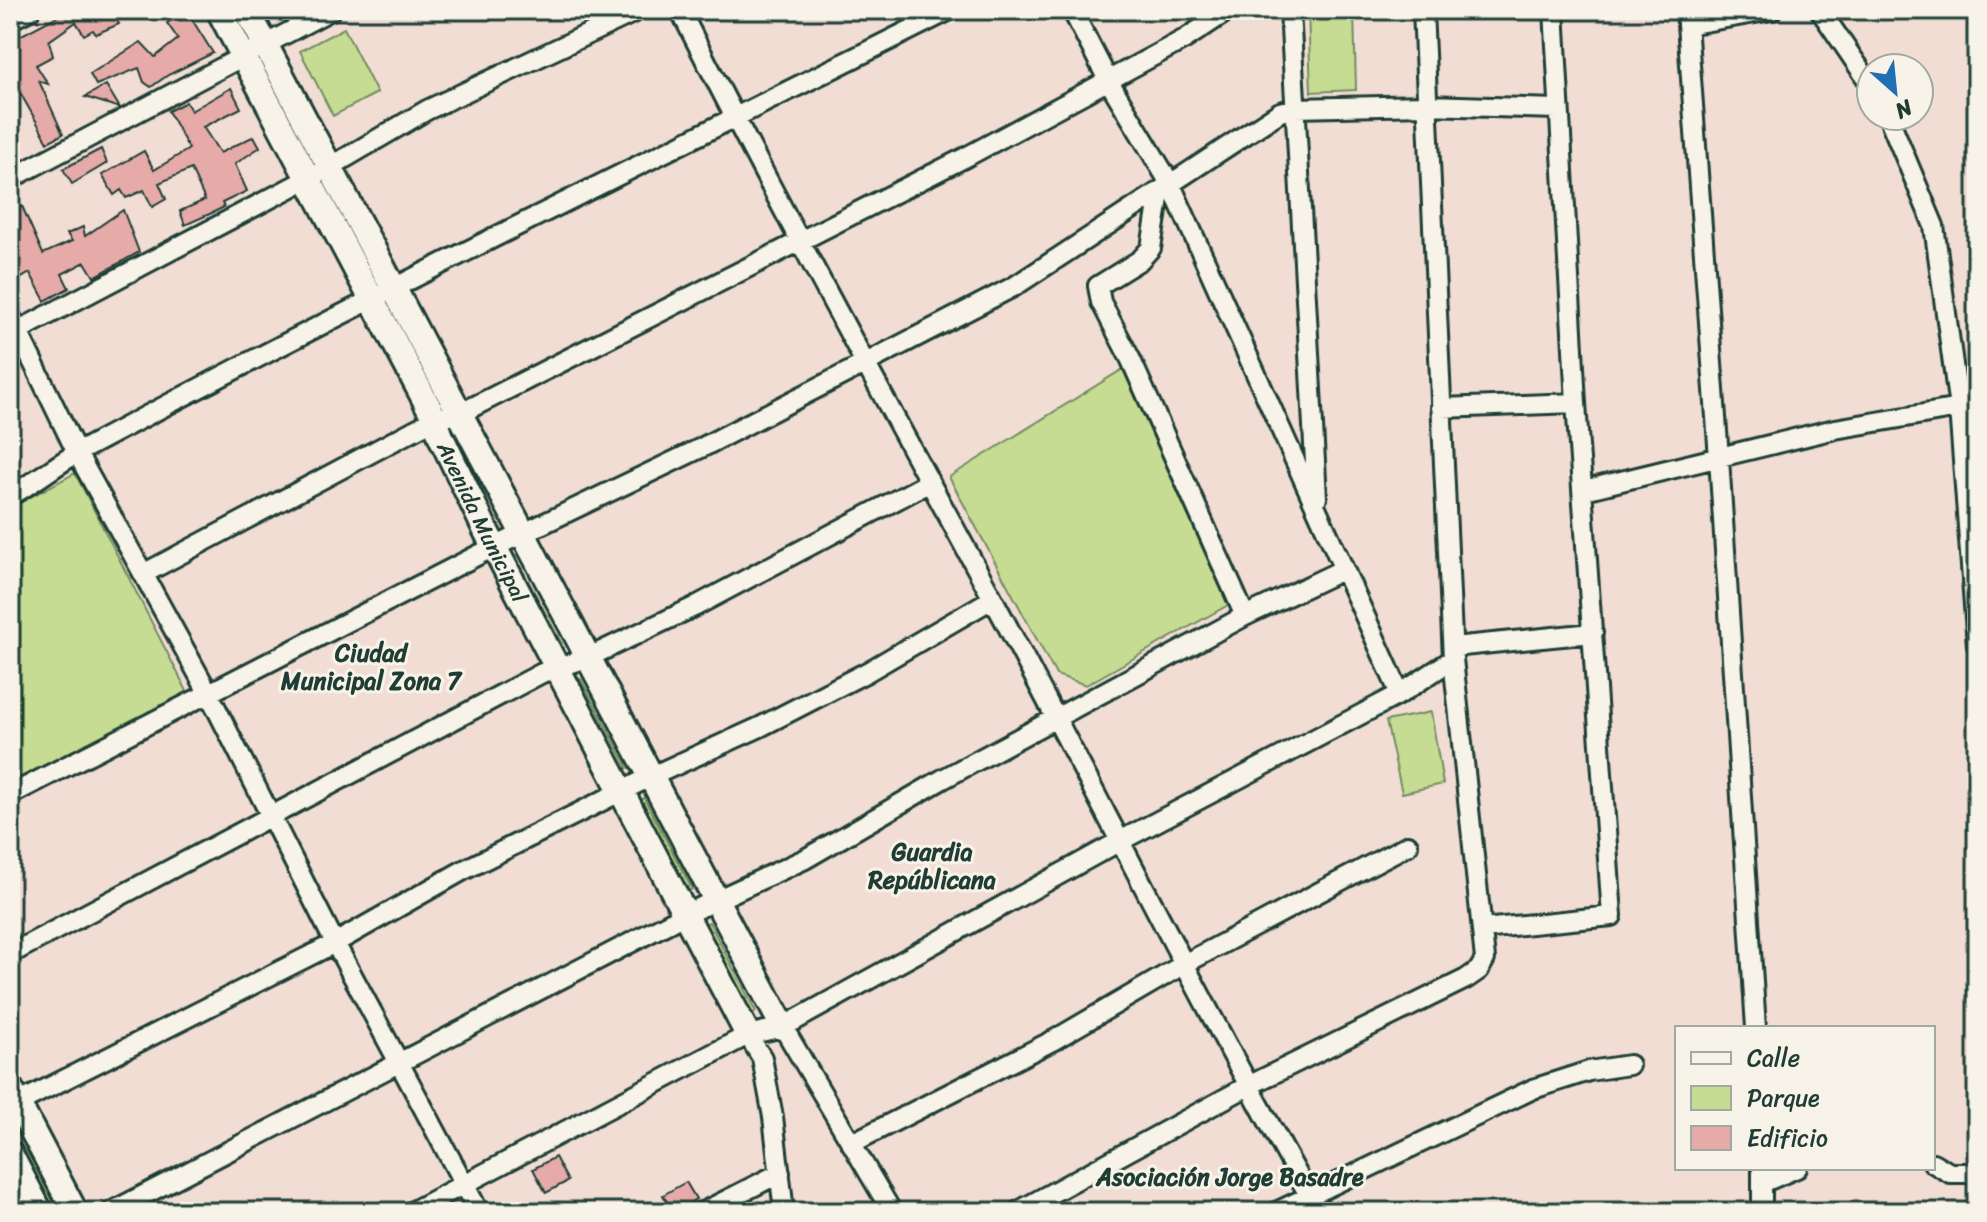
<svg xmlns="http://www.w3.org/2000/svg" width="1987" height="1222" font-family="Sriracha,sans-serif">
	<rect width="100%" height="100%" fill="#f2ddd5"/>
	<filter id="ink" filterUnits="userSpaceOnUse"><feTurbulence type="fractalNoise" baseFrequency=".0125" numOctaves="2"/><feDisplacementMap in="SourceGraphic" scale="16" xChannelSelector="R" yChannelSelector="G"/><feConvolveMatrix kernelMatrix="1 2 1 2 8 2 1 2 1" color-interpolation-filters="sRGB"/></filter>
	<g filter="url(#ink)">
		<path fill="#eecec8" d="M 271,10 L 308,10 L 279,25 Z"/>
		<path fill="#c6dc92" stroke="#728c63" stroke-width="2" d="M 1308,10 L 1354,10 L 1356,90 L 1311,92 Z
			M 344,28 L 377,93 L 333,116 L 300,51 Z
			M 1123,369 L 1228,605 L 1086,685 L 1056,675 L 949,477 Z
			M 75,473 L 188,693 L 10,784 L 10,508 Z
			M 517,560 L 562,644 L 556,646 L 512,562 Z
			M 581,679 L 628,768 L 622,770 L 575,681 Z
			M 1431,712 L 1443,784 L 1402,793 L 1386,721 Z
			M 644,798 L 692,889 L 685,893 L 638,801 Z
			M 709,922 L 756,1012 L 748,1016 L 704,925 Z
			M 23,1135 L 60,1207 L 52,1210 L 16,1139 Z"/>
		<path fill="#e6aba8" stroke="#1f3d34" stroke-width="2" d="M 69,10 L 112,10 L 119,24 L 96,34 L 93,30 L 84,35 L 76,22 L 49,41 L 53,56 L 36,65 L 48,84 L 39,81 L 63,134 L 48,142 L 14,82 L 10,85 L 10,41 Z
			M 186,10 L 213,53 L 168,75 L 151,87 L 144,82 L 139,68 L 96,85 L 90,74 L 141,42 L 155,57 L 178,39 L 167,23 Z
			M 106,85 L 120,108 L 85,97 Z
			M 231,88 L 241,108 L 203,127 L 220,153 L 254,136 L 260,147 L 235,164 L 247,191 L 222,203 L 224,207 L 214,212 L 185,225 L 180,211 L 205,200 L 191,169 L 159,183 L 166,199 L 152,207 L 144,190 L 126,198 L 121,190 L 114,195 L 102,175 L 144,151 L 154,170 L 189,149 L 168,111 L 186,102 L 191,111 Z
			M 101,149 L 107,163 L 72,184 L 63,169 Z
			M 22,206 L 43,254 L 72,241 L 67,234 L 83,227 L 85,236 L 123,210 L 139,252 L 94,277 L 85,262 L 62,274 L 69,288 L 45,301 L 30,273 L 15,282 L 10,271 L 10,217 Z
			M 555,1157 L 568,1181 L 546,1193 L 533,1169 Z
			M 686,1182 L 696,1199 L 673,1212 L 663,1195 Z"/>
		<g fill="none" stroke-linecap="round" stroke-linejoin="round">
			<defs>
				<path id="minor" d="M 680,10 C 780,208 887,403 993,599 C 1099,797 1199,999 1309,1195
					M 1072,10 L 1108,80 L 1171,185 L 1400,694
					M 1290,10 L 1317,498
					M 1686,10 L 1719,458 L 1756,1028
					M 1820,10 L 1871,85
					M 10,20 L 30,10
					M 1687,25 L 1772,10
					M 1888,116 L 1934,226 L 1959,408 L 1977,645
					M 10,179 L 331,10
					M 1160,192 L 1151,248 L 1140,260 L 1098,286 L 1101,302 L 1131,360 L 1245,616
					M 10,315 L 77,453 L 209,694 L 335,943 L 479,1212
					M 10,335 L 330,167 L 427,110 L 639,10
					M 1441,408 L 1576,403
					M 1584,490 L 1835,429 L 1959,408
					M 10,496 C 35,482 57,464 82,450 C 368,297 659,156 950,10
					M 145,573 L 435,419 L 459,414 L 966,157 L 1185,39 L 1229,10
					M 1453,647 L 1593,633
					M 10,795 L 480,554 L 701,448 L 1015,286 L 1280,112 L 1295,108 L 1426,105 L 1558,109
					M 1483,929 L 1612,916 L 1576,403 L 1554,10
					M 10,954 L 542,673 L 587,658 L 694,607 L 928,483
					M 783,1027 L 892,1212
					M 748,1035 L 762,1058 L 773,1117 L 784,1212
					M 10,1107 L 335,943 L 462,871 L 652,776 L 760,727 L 867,672 L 992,599
					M 852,1143 L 1054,1040 L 1186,963 L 1408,845
					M 1933,1163 L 1950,1173 L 1977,1173
					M 1762,1183 L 1797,1168
					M 111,1212 L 686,914 L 805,859 L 941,780 L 1245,616 L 1342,570
					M 411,1212 L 748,1035 L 783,1027 L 1120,841 L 1400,694 L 1453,659
					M 703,1212 L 780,1173
					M 1017,1212 L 1248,1086 L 1466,979 L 1479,970 L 1485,959 L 1453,659 L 1423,10
					M 1276,1212 L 1533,1089 L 1589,1071 L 1629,1065
					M 1762,1212 L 1762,1168"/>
				<g id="tertiary">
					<path id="s1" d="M 219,10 L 435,419 L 441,437 L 487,533 L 748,1035"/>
					<path d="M 247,10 L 783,1027"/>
					<path d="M 10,1088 L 75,1212"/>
					<path d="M 10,1154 L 40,1212"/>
				</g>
			</defs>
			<use href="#minor" stroke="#1f3d34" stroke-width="24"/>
			<use href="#tertiary" stroke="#1f3d34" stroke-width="30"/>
			<use href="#minor" stroke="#f7f3e8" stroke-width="18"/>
			<use href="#tertiary" stroke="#f7f3e8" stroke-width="24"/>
		</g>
	</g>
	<g text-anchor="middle" stroke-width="6" stroke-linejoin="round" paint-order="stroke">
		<g font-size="22" fill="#1f3d34" stroke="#f7f3e8">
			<text dy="8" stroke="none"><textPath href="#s1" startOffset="576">Avenida Municipal</textPath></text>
		</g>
		<g font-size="24" font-weight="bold" fill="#1f3d34" stroke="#f7f3e8">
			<text x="371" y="661">Ciudad<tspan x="371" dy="28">Municipal Zona 7</tspan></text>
			<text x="932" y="860">Guardia<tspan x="932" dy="28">Repúblicana</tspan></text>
			<text x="1230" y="1185">Asociación Jorge Basadre</text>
		</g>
	</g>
	<rect width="1987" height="1222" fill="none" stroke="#f7f3e8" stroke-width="40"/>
	<rect x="20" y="20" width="1947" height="1182" fill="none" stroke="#1f3d34" stroke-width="3" filter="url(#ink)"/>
	<rect x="1675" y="1026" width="260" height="144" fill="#f7f3e8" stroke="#a1aaa0" stroke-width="2"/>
	<rect x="1691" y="1052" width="40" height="12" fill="#f7f3e8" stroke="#a1aaa0" stroke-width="2"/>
	<text x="1747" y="1066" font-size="24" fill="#1f3d34">Calle</text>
	<rect x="1691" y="1086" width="40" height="24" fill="#c6dc92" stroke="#a1aaa0" stroke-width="2"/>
	<text x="1747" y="1106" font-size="24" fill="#1f3d34">Parque</text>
	<rect x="1691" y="1126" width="40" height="24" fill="#e6aba8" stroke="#a1aaa0" stroke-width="2"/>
	<text x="1747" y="1146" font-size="24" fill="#1f3d34">Edificio</text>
	<g transform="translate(1895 92) rotate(153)"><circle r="38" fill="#f7f3e8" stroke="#a1aaa0" stroke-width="2"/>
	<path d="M0-6L14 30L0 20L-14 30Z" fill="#1f6fb2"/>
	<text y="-12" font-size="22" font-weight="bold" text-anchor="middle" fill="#1f3d34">N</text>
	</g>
</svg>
